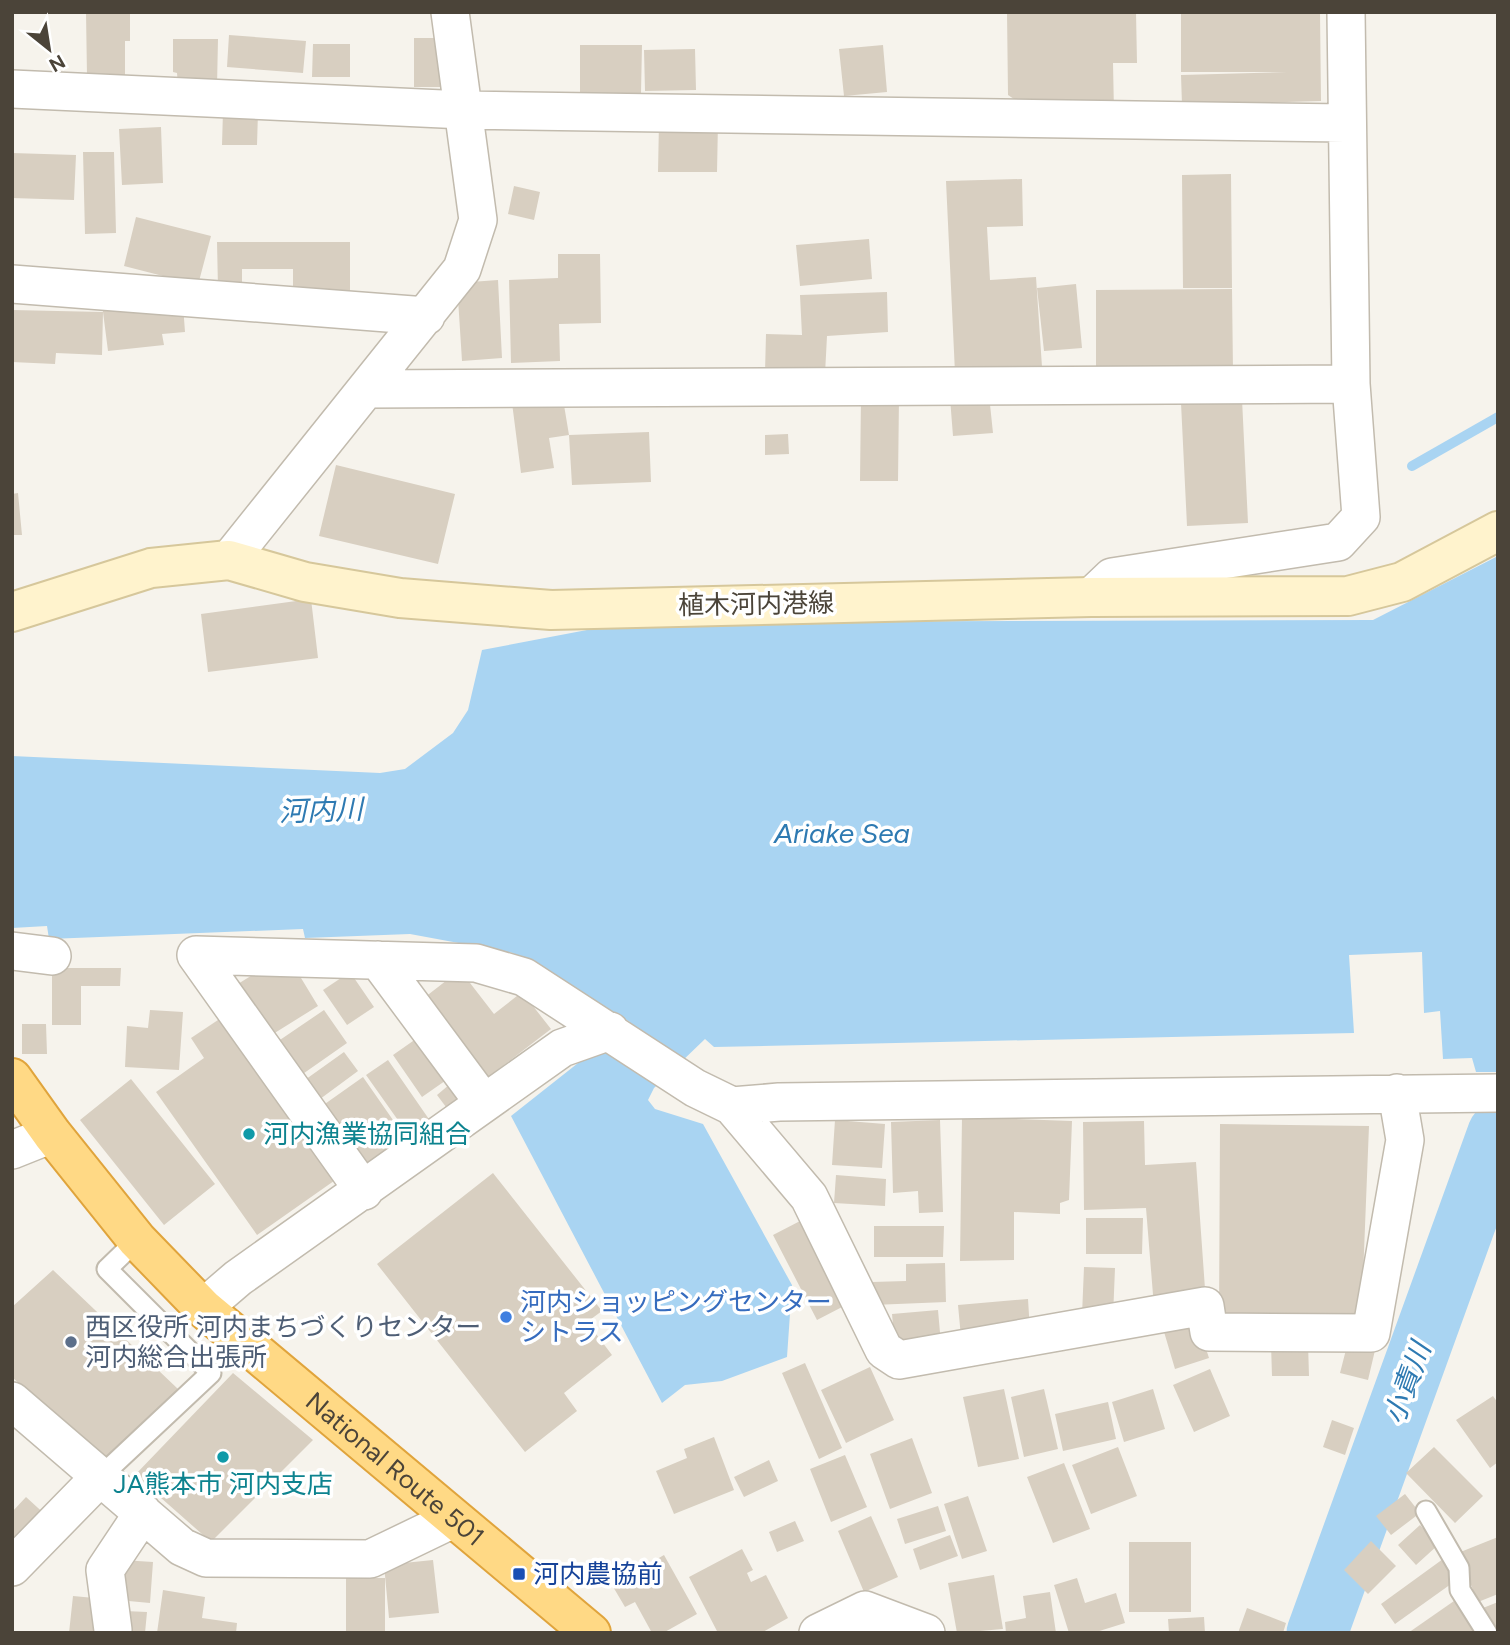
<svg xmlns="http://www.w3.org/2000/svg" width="1510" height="1645" font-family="Figtree,'Noto Sans JP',sans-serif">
	<rect width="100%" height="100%" fill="#f6f3ec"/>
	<path fill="#a9d4f2" d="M 1498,556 L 1498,1072 L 1476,1072 L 1472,1058 L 1443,1059 L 1440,1011 L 1424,1013 L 1422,952 L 1349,955 L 1354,1033 L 714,1047 L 705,1039 L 654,1088 L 648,1100 L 655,1109 L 703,1124 L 792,1285 L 787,1357 L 722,1381 L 685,1385 L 662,1403 L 511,1116 L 630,1022 L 513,953 L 410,934 L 305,938 L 303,929 L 49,939 L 47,926 L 12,928 L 12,756 L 380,773 L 405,769 L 453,733 L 468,710 L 482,650 L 629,622 L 1373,620 Z"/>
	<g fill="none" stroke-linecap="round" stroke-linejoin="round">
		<path stroke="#a9d4f2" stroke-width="10" d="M 1412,466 L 1498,417"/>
		<path stroke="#a9d4f2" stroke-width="61" d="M 1317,1633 L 1498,1133"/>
	</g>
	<path fill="#d8cfc1" d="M 86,12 L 130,12 L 130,41 L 125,41 L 125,75 L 87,76 Z
		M 1007,12 L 1136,12 L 1137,63 L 1113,63 L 1114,112 L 1035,113 L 1008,95 Z
		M 1181,12 L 1320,12 L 1321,101 L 1182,105 L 1181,75 L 1287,72 L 1181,72 Z
		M 229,35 L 306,41 L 303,73 L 227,67 Z
		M 414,38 L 451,38 L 451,87 L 414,87 Z
		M 173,39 L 218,39 L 217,86 L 178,86 L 177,73 L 173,72 Z
		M 313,44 L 350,44 L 350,77 L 312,77 Z
		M 580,45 L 642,45 L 641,93 L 580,94 Z
		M 883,45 L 887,92 L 844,96 L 839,49 Z
		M 695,49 L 696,90 L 645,91 L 644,50 Z
		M 223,111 L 258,112 L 257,145 L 222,145 Z
		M 659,122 L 718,122 L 717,172 L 658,172 Z
		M 161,127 L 163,183 L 122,185 L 119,129 Z
		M 83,152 L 114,152 L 116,233 L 85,234 Z
		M 12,153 L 76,155 L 74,200 L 12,198 Z
		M 1231,174 L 1232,288 L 1183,288 L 1182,175 Z
		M 1022,179 L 1023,226 L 987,227 L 990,280 L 1036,277 L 1042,367 L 955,373 L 946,181 Z
		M 514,186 L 540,192 L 534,220 L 508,214 Z
		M 136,217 L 211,236 L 198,285 L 124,266 Z
		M 869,239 L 872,279 L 800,286 L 796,245 Z
		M 217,242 L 350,242 L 350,299 L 293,300 L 293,269 L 242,269 L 242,288 L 218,288 Z
		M 558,254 L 600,254 L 601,323 L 559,324 L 560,361 L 511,363 L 509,280 L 558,278 Z
		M 498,280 L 502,358 L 462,361 L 457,283 Z
		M 1076,284 L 1082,348 L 1044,351 L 1037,288 Z
		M 1232,289 L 1233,372 L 1096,373 L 1096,290 Z
		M 887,292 L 888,332 L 827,336 L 825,374 L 765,372 L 766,334 L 802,335 L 800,295 Z
		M 102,305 L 183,305 L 185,332 L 162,334 L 164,345 L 108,351 L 103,312 L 102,355 L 56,353 L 55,364 L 12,362 L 12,310 L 103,312 Z
		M 561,387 L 569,435 L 549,438 L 554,468 L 521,473 L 511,395 Z
		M 989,395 L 993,433 L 953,436 L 950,398 Z
		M 861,397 L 899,397 L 898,481 L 860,481 Z
		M 1242,399 L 1248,523 L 1187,526 L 1181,403 Z
		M 649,432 L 651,482 L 572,485 L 569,435 Z
		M 788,434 L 789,454 L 765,455 L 765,435 Z
		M 336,465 L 455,494 L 438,564 L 319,536 Z
		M 18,493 L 22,535 L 12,535 L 12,494 Z
		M 311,599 L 318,658 L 208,672 L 201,614 Z
		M 52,968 L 121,968 L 120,986 L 81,986 L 81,1025 L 52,1025 Z
		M 460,970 L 494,1014 L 522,992 L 551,1029 L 482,1082 L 420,1001 Z
		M 259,971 L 298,973 L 318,1006 L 265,1039 L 233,987 Z
		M 350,972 L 374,1007 L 347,1025 L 323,990 Z
		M 150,1010 L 183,1012 L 179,1070 L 125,1067 L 127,1026 L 148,1028 Z
		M 324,1010 L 347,1043 L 297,1078 L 274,1044 Z
		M 227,1014 L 341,1176 L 257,1235 L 156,1092 L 204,1058 L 191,1038 Z
		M 22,1024 L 46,1024 L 47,1054 L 22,1054 Z
		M 423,1034 L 452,1076 L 422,1097 L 393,1055 Z
		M 344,1052 L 358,1071 L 316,1102 L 302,1082 Z
		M 388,1060 L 433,1125 L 412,1140 L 366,1075 Z
		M 363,1077 L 409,1143 L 367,1172 L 322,1106 Z
		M 131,1079 L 215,1184 L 164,1225 L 80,1120 Z
		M 456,1079 L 470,1094 L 449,1111 L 437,1095 Z
		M 962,1117 L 1072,1121 L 1069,1200 L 1060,1203 L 1060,1214 L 1014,1212 L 1014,1260 L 960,1261 Z
		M 835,1120 L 885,1124 L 882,1168 L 832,1165 Z
		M 940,1120 L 943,1212 L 919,1213 L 918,1191 L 893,1193 L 891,1122 Z
		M 1144,1121 L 1145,1165 L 1196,1162 L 1206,1303 L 1154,1307 L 1146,1208 L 1084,1210 L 1083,1122 Z
		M 1220,1124 L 1369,1126 L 1361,1327 L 1219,1320 Z
		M 493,1173 L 602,1311 L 587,1322 L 612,1355 L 564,1393 L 577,1411 L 525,1452 L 377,1264 Z
		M 836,1175 L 886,1179 L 885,1206 L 834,1203 Z
		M 1086,1218 L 1143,1218 L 1142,1254 L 1086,1254 Z
		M 802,1220 L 844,1306 L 817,1320 L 773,1235 Z
		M 874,1226 L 944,1226 L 943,1257 L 874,1257 Z
		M 945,1263 L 946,1302 L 873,1305 L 872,1282 L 906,1281 L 906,1264 Z
		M 1084,1267 L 1115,1268 L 1113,1317 L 1082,1315 Z
		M 53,1270 L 178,1389 L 107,1464 L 12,1377 L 12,1307 Z
		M 1028,1299 L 1030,1331 L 961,1337 L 958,1305 Z
		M 938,1310 L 941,1344 L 895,1347 L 892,1314 Z
		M 1195,1315 L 1209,1358 L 1175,1369 L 1162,1325 Z
		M 1349,1338 L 1376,1346 L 1368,1380 L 1340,1373 Z
		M 1308,1343 L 1309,1376 L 1272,1376 L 1271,1344 Z
		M 805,1363 L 842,1448 L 819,1459 L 782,1373 Z
		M 870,1367 L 894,1420 L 846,1443 L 821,1390 Z
		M 1210,1369 L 1230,1416 L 1194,1432 L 1173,1385 Z
		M 233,1373 L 313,1440 L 211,1542 L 135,1475 Z
		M 1004,1389 L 1019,1459 L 978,1467 L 963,1397 Z
		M 1044,1389 L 1058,1449 L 1024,1457 L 1011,1397 Z
		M 1153,1389 L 1165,1429 L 1124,1442 L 1112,1402 Z
		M 1493,1396 L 1498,1403 L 1498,1462 L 1490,1468 L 1456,1420 Z
		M 1108,1402 L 1116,1439 L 1063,1451 L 1055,1414 Z
		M 1332,1420 L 1354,1428 L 1345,1455 L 1323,1447 Z
		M 714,1437 L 734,1490 L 674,1514 L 656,1471 L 687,1458 L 684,1449 Z
		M 912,1438 L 932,1493 L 890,1509 L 870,1454 Z
		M 1118,1447 L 1137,1496 L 1091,1514 L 1072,1465 Z
		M 1434,1447 L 1483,1496 L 1455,1523 L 1406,1473 Z
		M 845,1455 L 867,1507 L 831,1522 L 810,1469 Z
		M 769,1460 L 778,1481 L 744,1497 L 734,1477 Z
		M 1064,1463 L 1090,1529 L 1053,1543 L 1027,1477 Z
		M 1405,1494 L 1420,1513 L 1391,1535 L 1376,1516 Z
		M 968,1496 L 987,1551 L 962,1559 L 944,1504 Z
		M 26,1497 L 49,1518 L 12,1557 L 12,1512 Z
		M 938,1506 L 946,1531 L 905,1544 L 897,1519 Z
		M 871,1516 L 898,1577 L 864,1592 L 838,1531 Z
		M 795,1521 L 804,1541 L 777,1552 L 769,1532 Z
		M 1420,1525 L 1438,1545 L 1416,1565 L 1398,1545 Z
		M 950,1535 L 958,1556 L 920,1570 L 913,1549 Z
		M 1498,1537 L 1498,1594 L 1478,1602 L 1458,1553 Z
		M 1371,1541 L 1396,1566 L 1368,1594 L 1344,1570 Z
		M 1129,1542 L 1191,1542 L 1191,1612 L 1129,1612 Z
		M 742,1549 L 753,1570 L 747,1573 L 751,1582 L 766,1575 L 788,1618 L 761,1633 L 718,1633 L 689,1577 Z
		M 664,1555 L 697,1614 L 663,1633 L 652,1633 L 635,1602 L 625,1607 L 612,1585 Z
		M 1443,1559 L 1458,1579 L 1395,1624 L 1381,1604 Z
		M 122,1560 L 153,1562 L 150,1603 L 118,1600 Z
		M 433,1560 L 439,1613 L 389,1618 L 384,1565 Z
		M 994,1575 L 1003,1629 L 957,1633 L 948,1583 Z
		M 346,1578 L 385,1578 L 385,1633 L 346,1633 Z
		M 1077,1578 L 1085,1603 L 1116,1593 L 1125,1623 L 1093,1633 L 1069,1633 L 1054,1585 Z
		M 163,1590 L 205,1597 L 202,1618 L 237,1623 L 236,1633 L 157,1633 Z
		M 1050,1592 L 1056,1633 L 1006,1633 L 1005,1622 L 1026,1618 L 1023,1596 Z
		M 73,1596 L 105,1599 L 101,1633 L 69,1633 Z
		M 1454,1601 L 1476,1633 L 1408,1633 Z
		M 1498,1602 L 1498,1633 L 1493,1633 L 1483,1608 Z
		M 1247,1608 L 1286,1623 L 1283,1633 L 1238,1633 Z
		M 125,1611 L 147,1612 L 145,1633 L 124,1633 Z
		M 1204,1617 L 1205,1633 L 1169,1633 L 1168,1619 Z"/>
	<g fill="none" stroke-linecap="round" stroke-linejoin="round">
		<defs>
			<path id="service" d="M 99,1478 L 211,1373 L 107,1269 L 137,1240
				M 1426,1511 L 1459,1568 L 1460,1590 L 1487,1633"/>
			<path id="minor" d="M 12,89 L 464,110 L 1345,123
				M 12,284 L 426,316
				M 367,389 L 1351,384
				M 229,560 L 462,269 L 478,220 L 450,12
				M 1091,597 L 1112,577 L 1338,542 L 1361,517 L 1351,384 L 1346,12
				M 12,951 L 52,956
				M 196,955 L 476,963 L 524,977 L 695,1088 L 732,1106 L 809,1197 L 884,1350 L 899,1360 L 1205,1306 L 1209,1332 L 1371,1333 L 1405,1140 L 1397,1093
				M 196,955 L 364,1191
				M 378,960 L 484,1103
				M 732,1106 L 779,1102 L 1498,1093
				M 12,1150 L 52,1134
				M 203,1308 L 238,1278 L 562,1048 L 610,1031
				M 12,1401 L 182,1547 L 206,1558 L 370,1559 L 453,1519
				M 12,1567 L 99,1478
				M 113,1630 L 105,1570 L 143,1513
				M 818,1633 L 865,1610 L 926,1633"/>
			<path id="secondary" d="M 12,612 L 151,568 L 229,560 L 305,582 L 400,598 L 551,610 L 1091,597 L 1348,596 L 1402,582 L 1498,531"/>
			<g id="trunk">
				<path id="s1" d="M 12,1078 L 52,1134 L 137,1240 L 203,1308 L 591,1633"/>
			</g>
		</defs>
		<use href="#service" stroke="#c2bbae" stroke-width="23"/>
		<use href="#minor" stroke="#c2bbae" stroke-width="40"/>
		<use href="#secondary" stroke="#d6c79b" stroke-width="42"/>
		<use href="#trunk" stroke="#e0a43c" stroke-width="42"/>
		<use href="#service" stroke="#fff" stroke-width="19"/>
		<use href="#minor" stroke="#fff" stroke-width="37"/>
		<use href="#secondary" stroke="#fff3cd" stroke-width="38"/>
		<use href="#trunk" stroke="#ffd985" stroke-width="38"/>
	</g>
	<g fill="#0f9aa8" stroke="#fff" stroke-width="2.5">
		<circle cx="249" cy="1134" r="7"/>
		<circle cx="223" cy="1457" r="7"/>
	</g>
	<circle fill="#3f7fe0" stroke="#fff" stroke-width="2.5" cx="506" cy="1317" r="7"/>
	<circle fill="#5c6f8a" stroke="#fff" stroke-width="2.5" cx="71" cy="1342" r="7"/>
	<rect fill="#1a4fb4" stroke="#fff" stroke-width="2.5" x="512" y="1567" width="14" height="14" rx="3.5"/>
	<g text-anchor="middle" stroke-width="7" stroke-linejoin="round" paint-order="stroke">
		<g font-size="26" fill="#4b4439" stroke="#fff">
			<text transform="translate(756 604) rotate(-1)" y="9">植木河内港線</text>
			<text dy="9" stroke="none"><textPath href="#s1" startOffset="550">National Route 501</textPath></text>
		</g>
		<g font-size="26" fill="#0d838f" stroke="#fff" text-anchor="start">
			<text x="263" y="1143">河内漁業協同組合</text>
			<text x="223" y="1493" text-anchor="middle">JA熊本市 河内支店</text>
		</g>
		<g font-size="26" fill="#366cbe" stroke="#fff" text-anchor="start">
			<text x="520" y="1311">河内ショッピングセンター<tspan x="520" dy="30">シトラス</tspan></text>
		</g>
		<g font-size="26" fill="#4e5e75" stroke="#fff" text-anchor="start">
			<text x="85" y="1336">西区役所 河内まちづくりセンター<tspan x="85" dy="30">河内総合出張所</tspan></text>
		</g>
		<g font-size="26" fill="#164399" stroke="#fff" text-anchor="start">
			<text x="533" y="1583">河内農協前</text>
		</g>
		<g font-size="28" font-style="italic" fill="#2e7ab2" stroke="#fff">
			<text transform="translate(321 810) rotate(-2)" y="10">河内川</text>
			<text x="842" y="843">Ariake Sea</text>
			<text transform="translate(1407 1383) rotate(-70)" y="10">小責川</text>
		</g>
	</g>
	<rect width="1510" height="1645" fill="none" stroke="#4b4439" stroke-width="28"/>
	<g transform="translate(49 49) rotate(150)" stroke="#ffffff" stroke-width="5" paint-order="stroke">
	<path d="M0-5L12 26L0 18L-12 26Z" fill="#4b4439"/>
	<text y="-10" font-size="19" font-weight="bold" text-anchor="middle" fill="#4b4439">N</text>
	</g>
</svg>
